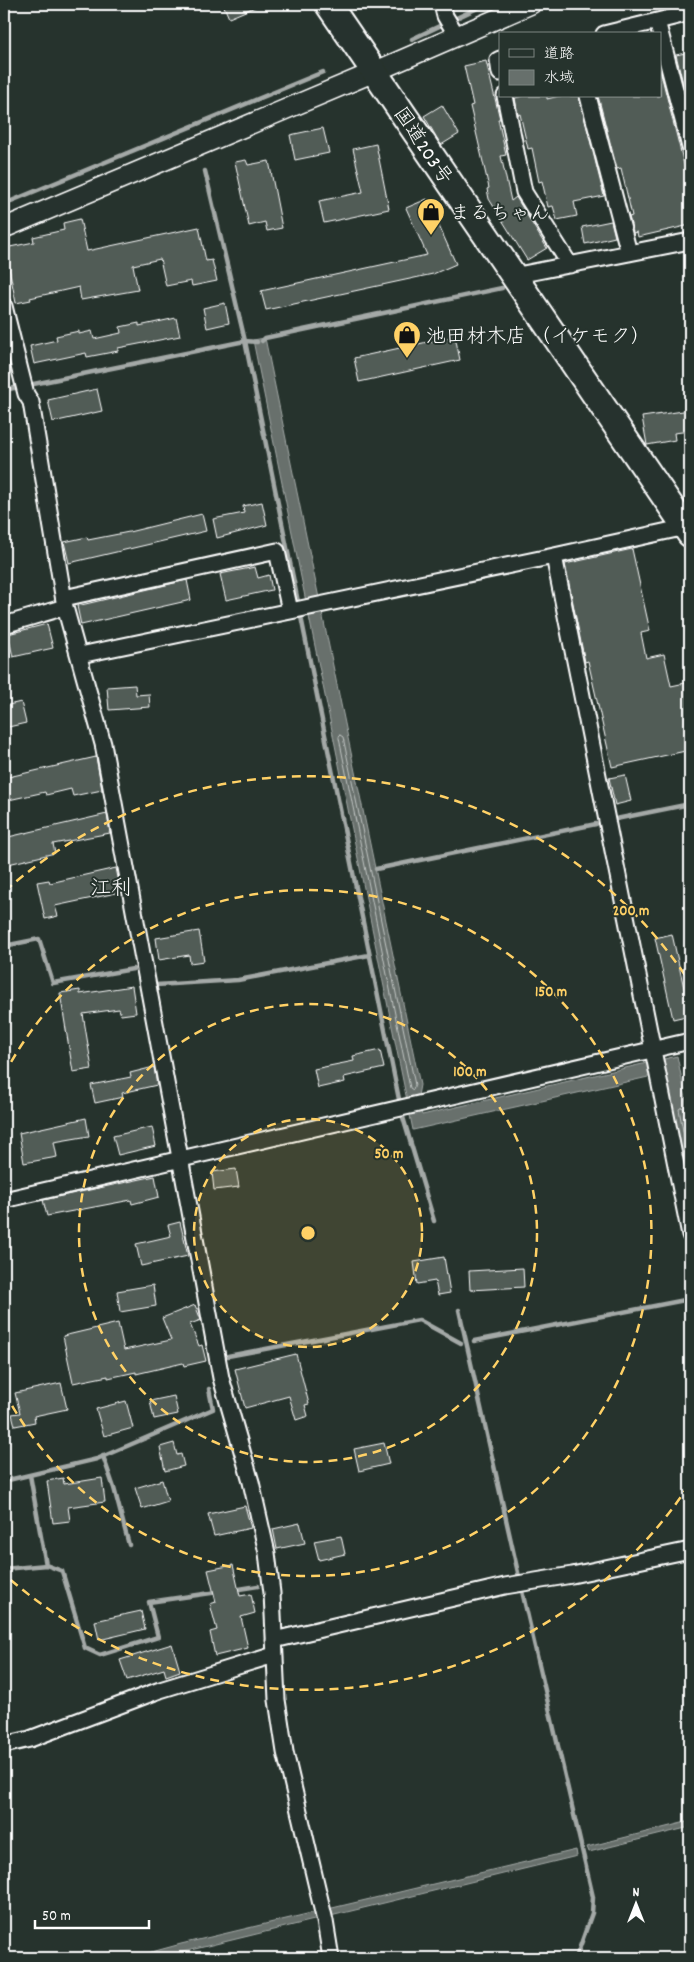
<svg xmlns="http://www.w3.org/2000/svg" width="694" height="1962" font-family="Dekko,'Klee One',sans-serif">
	<rect width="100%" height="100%" fill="#26332d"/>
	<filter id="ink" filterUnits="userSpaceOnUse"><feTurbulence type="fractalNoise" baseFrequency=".02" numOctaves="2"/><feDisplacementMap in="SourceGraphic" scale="10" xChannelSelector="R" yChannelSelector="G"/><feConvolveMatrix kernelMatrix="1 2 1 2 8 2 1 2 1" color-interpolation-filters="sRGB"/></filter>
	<g filter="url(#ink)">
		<path fill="#67706c" stroke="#a4a9a7" d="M 265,338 L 420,1085 L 417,1101 L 422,1115 L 677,1056 L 690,1118 L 690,1195 L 666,1073 L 413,1130 L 253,340 Z
			M 690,1821 L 690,1827 L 589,1852 L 587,1847 Z
			M 576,1850 L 577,1856 L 158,1958 L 130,1958 L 181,1944 Z"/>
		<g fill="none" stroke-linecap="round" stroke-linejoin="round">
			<path stroke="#c2c6c4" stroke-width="1" d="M 340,735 L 343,737 L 415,1085 L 413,1090 L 410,1088 L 339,738 Z
				M 690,1112 L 686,1111 L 682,1107 L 679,1109 L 690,1169"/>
			<path stroke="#a4a9a7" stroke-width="4.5" d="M 412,39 L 486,4
				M 205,171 L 245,341 L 402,1114 L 434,1221
				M 4,204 L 323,72
				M 262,341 L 265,338 L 502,288
				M 4,390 L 245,341 L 257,342
				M 616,819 L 690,804
				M 376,869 L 596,824
				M 4,946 L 39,939 L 53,983 L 133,969
				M 156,985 L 238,980 L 369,955
				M 459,1310 L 519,1577
				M 474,1341 L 690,1299
				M 228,1356 L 419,1320 L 461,1343
				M 103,1456 L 114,1488 L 129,1545
				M 30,1475 L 46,1565
				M 4,1481 L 97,1459 L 213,1409 L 209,1389
				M 4,1569 L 46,1565 L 62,1571 L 85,1648 L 100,1655 L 158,1637 L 149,1602 L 218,1592
				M 233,1590 L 258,1586
				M 522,1591 L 593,1897 L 592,1913 L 576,1958"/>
		</g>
		<path fill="#515c57" stroke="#fff" d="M 223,4 L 262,4 L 229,18 Z
			M 690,52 L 690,111 L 676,55 Z
			M 486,61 L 500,119 L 498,119 L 506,155 L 501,156 L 511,201 L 516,197 L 547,248 L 527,260 L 489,199 L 487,189 L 489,188 L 470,106 L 473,105 L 464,66 Z
			M 660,70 L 690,188 L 690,225 L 638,237 L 637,232 L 633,233 L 629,217 L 632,216 L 621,168 L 617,169 L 598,96 L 660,96 Z
			M 523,96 L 547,96 L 547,99 L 559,96 L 579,96 L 604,196 L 574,202 L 577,216 L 557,220 L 553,206 L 548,207 L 542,181 L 539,182 L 532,148 L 528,149 L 520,114 L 518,115 L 515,98 Z
			M 442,105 L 459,134 L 441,145 L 424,116 Z
			M 323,128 L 329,153 L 295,160 L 290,135 Z
			M 376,144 L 389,209 L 324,223 L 319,201 L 363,192 L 353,149 Z
			M 246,160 L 248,165 L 269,161 L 282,228 L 267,231 L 265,222 L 249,226 L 235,162 Z
			M 427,199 L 456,264 L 433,274 L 266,310 L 261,291 L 427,255 L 406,208 Z
			M 80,219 L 87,251 L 199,227 L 206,261 L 212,260 L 217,281 L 192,286 L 191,281 L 166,286 L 160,259 L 133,265 L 138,290 L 81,300 L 79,287 L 30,298 L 31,300 L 16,303 L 5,248 L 34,242 L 33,237 L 64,230 L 63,223 Z
			M 611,221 L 615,237 L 585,244 L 582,227 Z
			M 225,303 L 229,323 L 207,328 L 203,308 Z
			M 176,318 L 180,336 L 118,348 L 118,351 L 87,357 L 86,353 L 34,364 L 30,346 L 57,340 L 56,336 L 79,331 L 79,334 L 92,331 L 94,339 L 121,333 L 120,327 L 139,323 L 139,326 Z
			M 455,336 L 460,360 L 359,382 L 354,358 Z
			M 97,389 L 102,411 L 53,422 L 48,400 Z
			M 690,410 L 690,431 L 674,433 L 675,440 L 647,445 L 642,417 Z
			M 262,502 L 267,525 L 217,538 L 213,519 L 244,513 L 243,506 Z
			M 202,514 L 206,531 L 69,563 L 64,542 L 87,537 L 88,540 L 129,532 Z
			M 632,549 L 650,631 L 641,633 L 646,658 L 664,654 L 671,686 L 690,682 L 690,750 L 612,767 L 588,661 L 585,662 L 565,564 Z
			M 255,567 L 258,578 L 269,575 L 272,590 L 226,600 L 220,574 Z
			M 187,580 L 191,600 L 81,625 L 77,606 Z
			M 47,624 L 53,648 L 13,657 L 8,634 Z
			M 135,685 L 136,695 L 149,694 L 150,707 L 109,710 L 107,687 Z
			M 21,702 L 26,723 L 4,728 L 4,706 Z
			M 96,757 L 102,790 L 73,796 L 71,789 L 46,795 L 45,792 L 4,801 L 4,778 Z
			M 625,775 L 631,801 L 615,805 L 609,778 Z
			M 107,814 L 110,833 L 53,844 L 55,853 L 4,865 L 4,838 Z
			M 116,868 L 121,892 L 55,906 L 58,916 L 45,919 L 37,882 L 49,880 L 50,883 Z
			M 199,931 L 204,961 L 190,963 L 189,955 L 159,960 L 156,938 Z
			M 672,934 L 690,1015 L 673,1019 L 655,938 Z
			M 132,986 L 136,1013 L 121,1015 L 119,1009 L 83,1014 L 92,1069 L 73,1072 L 60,993 L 80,990 L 80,994 Z
			M 380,1050 L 384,1068 L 344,1077 L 345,1082 L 318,1088 L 314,1069 L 354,1061 L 353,1056 Z
			M 154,1067 L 157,1085 L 122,1093 L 123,1097 L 95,1103 L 91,1085 L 131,1077 L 130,1073 Z
			M 86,1118 L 89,1136 L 54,1142 L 57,1157 L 24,1163 L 19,1133 Z
			M 152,1127 L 156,1146 L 118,1155 L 113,1136 Z
			M 236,1169 L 239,1187 L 214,1190 L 212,1172 Z
			M 155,1176 L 159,1197 L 132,1204 L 131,1200 L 47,1216 L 43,1200 Z
			M 180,1222 L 188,1256 L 141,1266 L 136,1244 L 171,1236 L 168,1225 Z
			M 444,1257 L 450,1293 L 438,1295 L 435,1281 L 417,1284 L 414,1262 Z
			M 523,1268 L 524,1287 L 470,1290 L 469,1271 Z
			M 153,1285 L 156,1306 L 120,1312 L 117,1291 Z
			M 195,1305 L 201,1320 L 190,1324 L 199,1346 L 202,1345 L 206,1361 L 184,1366 L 183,1363 L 136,1374 L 136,1372 L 108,1378 L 108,1376 L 73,1383 L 63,1336 L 118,1323 L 124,1350 L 171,1340 L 162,1318 Z
			M 296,1354 L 309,1404 L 305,1405 L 308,1416 L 296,1420 L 289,1396 L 245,1408 L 235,1369 Z
			M 61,1383 L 67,1409 L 34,1416 L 35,1422 L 15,1426 L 12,1414 L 20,1413 L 15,1393 Z
			M 174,1396 L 178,1414 L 154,1419 L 150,1401 Z
			M 126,1401 L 133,1428 L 104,1436 L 96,1409 Z
			M 174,1443 L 177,1455 L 181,1454 L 184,1466 L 165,1471 L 160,1447 Z
			M 384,1443 L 389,1464 L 359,1471 L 354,1449 Z
			M 63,1478 L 64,1484 L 102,1478 L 105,1502 L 68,1507 L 70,1521 L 53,1523 L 47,1481 Z
			M 162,1480 L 168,1501 L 142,1509 L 135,1488 Z
			M 245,1506 L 251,1528 L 214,1536 L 208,1514 Z
			M 300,1523 L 305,1543 L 277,1549 L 273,1529 Z
			M 341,1536 L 345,1554 L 319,1560 L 314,1541 Z
			M 233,1565 L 240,1596 L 251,1594 L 255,1613 L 241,1617 L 248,1648 L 215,1656 L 210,1632 L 217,1630 L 210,1604 L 216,1602 L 208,1570 Z
			M 141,1611 L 145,1629 L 99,1640 L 95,1621 Z
			M 172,1644 L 180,1671 L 166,1676 L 164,1669 L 127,1680 L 120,1660 Z"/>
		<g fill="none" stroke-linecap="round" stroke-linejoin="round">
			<defs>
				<path id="minor" d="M 442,4 L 445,16 L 457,36
					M 657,21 L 690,147
					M 604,34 L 690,13
					M 500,59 L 498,60 L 500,73
					M 505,96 L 524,192 L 570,265
					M 588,96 L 629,253
					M 513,276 L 690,241
					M 4,306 L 26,394 L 31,402 L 65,607 L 103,744 L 221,1378 L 251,1482 L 267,1553 L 272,1593 L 277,1700 L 285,1752 L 325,1921 L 331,1958
					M 554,556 L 690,1235
					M 64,598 L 277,551 L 290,611
					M 4,625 L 65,607
					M 80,655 L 554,556 L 686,527
					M 4,1200 L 690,1041
					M 274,1640 L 505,1586 L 572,1575 L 690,1550
					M 4,1745 L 30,1739 L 160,1690 L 274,1655"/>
				<path id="tertiary" d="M 4,228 L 374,72 L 531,4"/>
				<path id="trunk" d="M 328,4 L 690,534"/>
			</defs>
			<use href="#minor" stroke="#fff" stroke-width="19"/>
			<use href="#tertiary" stroke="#fff" stroke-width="22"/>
			<use href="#trunk" stroke="#fff" stroke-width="29"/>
			<path stroke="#fff" stroke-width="2.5" stroke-dasharray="5 4" stroke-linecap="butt" d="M 459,8 L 466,4"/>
			<use href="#minor" stroke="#26332d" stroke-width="15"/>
			<use href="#tertiary" stroke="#26332d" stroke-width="19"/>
			<use href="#trunk" stroke="#26332d" stroke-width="25"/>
		</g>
	</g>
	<circle cx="308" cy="1233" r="114" fill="#ffd166" fill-opacity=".12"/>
	<g fill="none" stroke="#ffd166" stroke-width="2.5" stroke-dasharray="9 6">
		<circle cx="308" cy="1233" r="114"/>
		<circle cx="308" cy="1233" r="229"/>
		<path d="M4 1075A343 343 0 1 1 4 1391"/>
		<path d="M689 1485A457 457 0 0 1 5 1575M5 891A457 457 0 0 1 689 981"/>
	</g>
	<defs>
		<symbol id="shop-pin" viewBox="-11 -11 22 30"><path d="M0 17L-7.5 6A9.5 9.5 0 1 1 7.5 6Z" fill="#ffd166" stroke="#26332d"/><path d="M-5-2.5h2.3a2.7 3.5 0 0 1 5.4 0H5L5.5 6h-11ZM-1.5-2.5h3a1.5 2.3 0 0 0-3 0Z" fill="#111"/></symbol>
	</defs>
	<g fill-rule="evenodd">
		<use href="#shop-pin" x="415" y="196" width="32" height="43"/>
		<use href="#shop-pin" x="391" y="319" width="32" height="43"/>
	</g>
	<g text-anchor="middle" stroke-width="4" stroke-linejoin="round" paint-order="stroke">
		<g font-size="20" fill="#fff" stroke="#26332d">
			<text transform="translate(424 145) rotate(56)" y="7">国道203号</text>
		</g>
		<g font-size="20" fill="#fff" stroke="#26332d" text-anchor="start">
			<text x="450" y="219">まるちゃん</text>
			<text x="426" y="342">池田材木店 （イケモク）</text>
		</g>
		<g font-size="21" fill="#fff" stroke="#26332d">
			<text x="111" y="894">江利</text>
		</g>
	</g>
	<circle cx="308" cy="1233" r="8" fill="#ffd166" stroke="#26332d" stroke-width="2.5"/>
	<g font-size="15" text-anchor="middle" font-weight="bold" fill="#ffd166" stroke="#26332d" stroke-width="4" stroke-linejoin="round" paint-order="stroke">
		<text x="631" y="915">200 m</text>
		<text x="551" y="996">150 m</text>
		<text x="470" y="1076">100 m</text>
		<text x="389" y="1158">50 m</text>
	</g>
	<rect width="694" height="1962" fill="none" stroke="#26332d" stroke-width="20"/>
	<rect x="10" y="10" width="674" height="1942" fill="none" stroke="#fff" stroke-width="2" filter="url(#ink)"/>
	<rect x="499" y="32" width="162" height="65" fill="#26332d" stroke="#7d8581"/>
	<rect x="509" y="49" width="25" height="8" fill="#26332d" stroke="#7d8581"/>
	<text x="544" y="58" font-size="15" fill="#ffffff">道路</text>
	<rect x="509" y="70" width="25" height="15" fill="#67706c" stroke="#7d8581"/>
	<text x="544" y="82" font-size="15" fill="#ffffff">水域</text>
	<g transform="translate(636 1904)" stroke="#26332d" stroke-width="4" paint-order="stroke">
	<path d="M0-4L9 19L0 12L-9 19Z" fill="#ffffff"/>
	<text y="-8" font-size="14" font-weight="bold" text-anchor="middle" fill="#ffffff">N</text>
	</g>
	<path d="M35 1920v8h114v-8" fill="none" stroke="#ffffff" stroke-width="2.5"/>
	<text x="42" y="1920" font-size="15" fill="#ffffff" stroke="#26332d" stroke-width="4" paint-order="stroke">50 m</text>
</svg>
